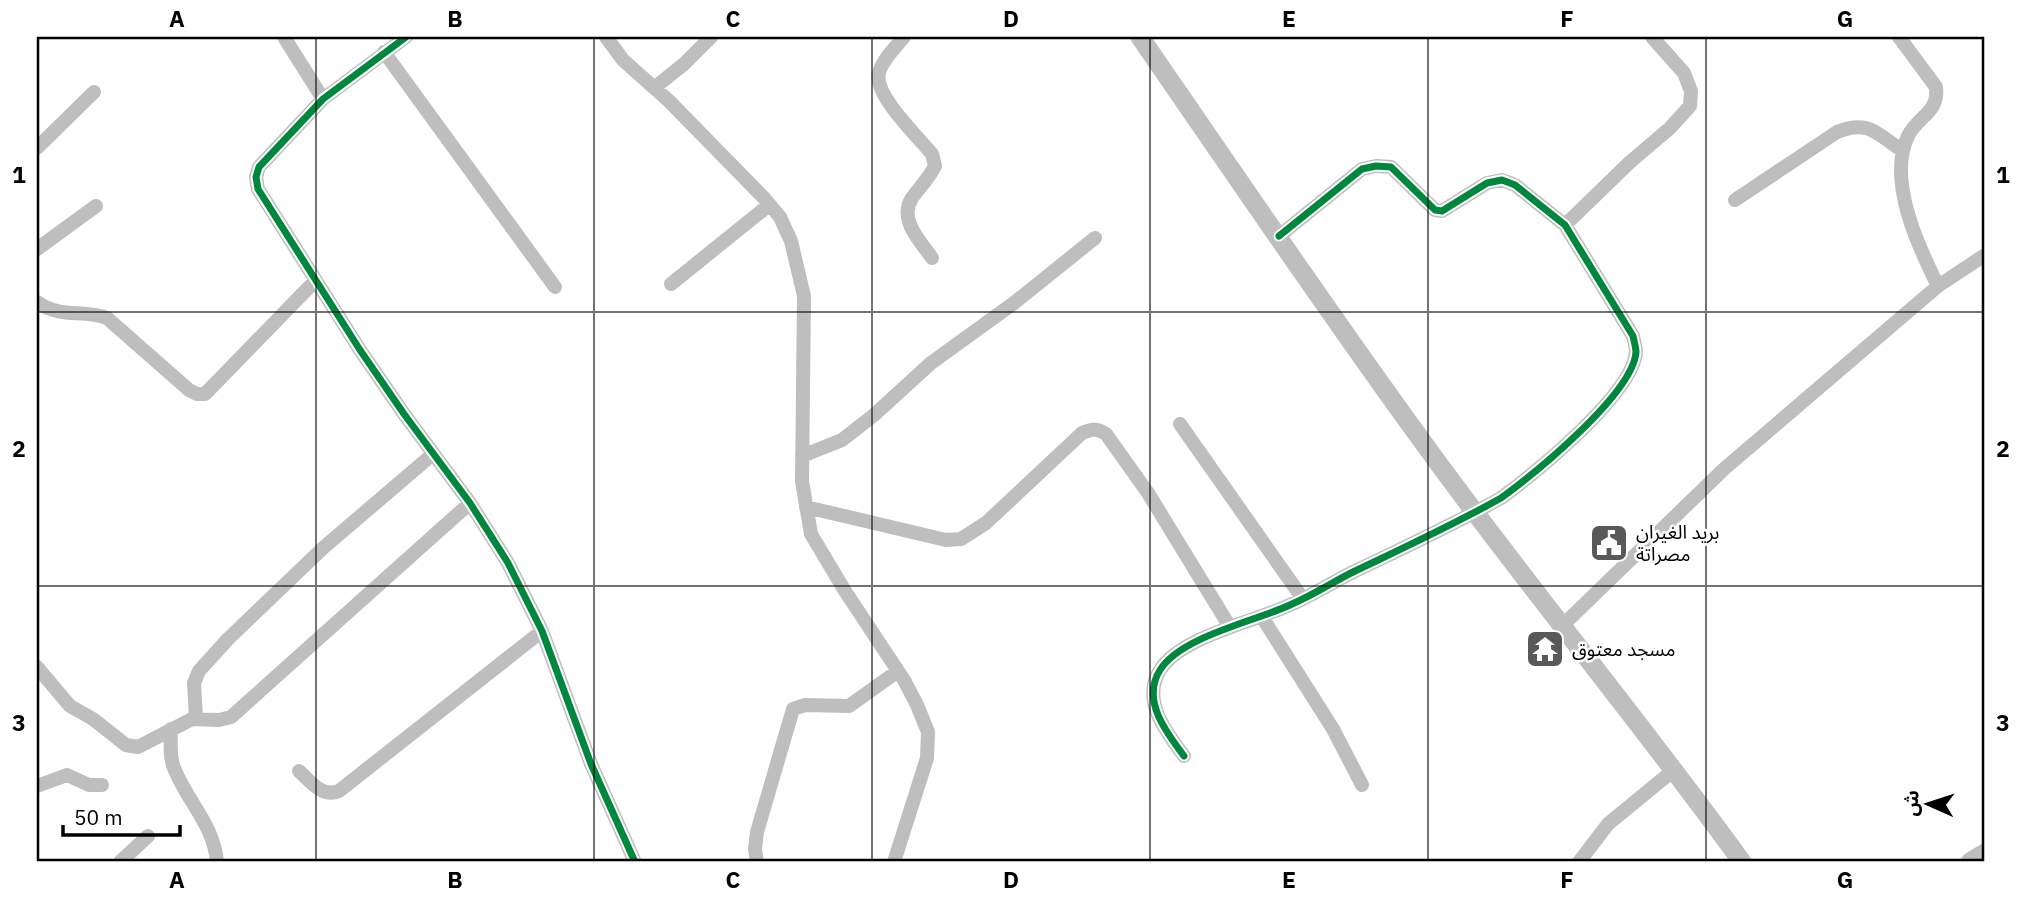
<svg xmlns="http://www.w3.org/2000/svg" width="2022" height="899" font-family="'IBM Plex Sans','Noto Sans Arabic',sans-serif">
	<rect width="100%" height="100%" fill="#fff"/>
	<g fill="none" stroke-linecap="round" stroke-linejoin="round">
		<path stroke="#bebebe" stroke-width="14" d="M 284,37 L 323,99
			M 406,37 L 323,99 L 259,167 L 256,177 L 258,189 L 360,350 L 404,414 L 470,503 L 508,563 L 542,631 L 591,764 L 635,862
			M 606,37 L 623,60 L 669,101 L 764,198 L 780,217 L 791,241 L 804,296 L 802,481 L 811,534 L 845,591 L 904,680 L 917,705 L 928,732 L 927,758 L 894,862
			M 904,37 C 896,47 882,60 879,73 C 873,94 918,137 932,154 L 935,166 C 929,178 920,187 912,198 C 898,219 920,241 932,258
			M 1899,37 L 1936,87 C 1939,113 1918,116 1908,136 C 1887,180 1918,246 1938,286
			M 384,52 L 555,287
			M 654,88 L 684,64 L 711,37
			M 37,148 L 94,92
			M 1735,200 L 1837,132 C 1869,119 1877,134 1903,151
			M 1565,225 L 1629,163 L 1670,128 L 1690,106 L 1691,91 L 1684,73 L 1652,37
			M 37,249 L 96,206
			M 671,284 L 769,205
			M 37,302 C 61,319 82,309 107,318 L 189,390 L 197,394 L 205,394 L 316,280
			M 1180,424 L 1303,599
			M 802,456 L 842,440 L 874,415 L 931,363 L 1014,303 L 1095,238
			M 806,507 L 946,540 L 961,539 L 986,523 L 1082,433 C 1091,429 1097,428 1106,434 L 1148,493 L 1230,627
			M 1262,617 L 1333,729 L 1362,785
			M 1562,626 L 1724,469 L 1938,286 L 1985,255
			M 37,667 L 70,706 L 93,719 L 126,745 L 138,747 L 192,719 L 219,720 L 231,717 L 470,503
			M 196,718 L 194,683 L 199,671 L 228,639 L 323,548 L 433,454
			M 171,729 C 171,742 169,756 174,768 C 187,801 214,825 217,862
			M 1184,756 C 1166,732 1141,700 1160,670 C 1181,636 1257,621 1292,604 C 1313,595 1333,582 1353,572 C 1403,548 1453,525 1501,498 C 1534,474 1633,394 1636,352 C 1636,348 1634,341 1633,336 L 1565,225 L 1515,185 L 1502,180 L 1487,183 L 1442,211 L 1435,210 L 1391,167 L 1376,166 L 1362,169 L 1279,236
			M 299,771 C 310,781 322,798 339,791 L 542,631
			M 37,786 L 67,775 L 89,785 L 102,785
			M 120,862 L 148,836
			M 757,862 L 755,849 L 757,832 L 793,709 L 805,705 L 849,706 L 898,671
			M 1579,862 L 1608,824 L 1675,769"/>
		<path stroke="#bebebe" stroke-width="19" d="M 1140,37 C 1234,173 1327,311 1425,445 C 1528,587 1640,721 1742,862
			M 1970,862 L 1985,853"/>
		<defs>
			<path id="cycleway" d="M 406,37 L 323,99 L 259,167 L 256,177 L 258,189 L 360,350 L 404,414 L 470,503 L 508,563 L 542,631 L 591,764 L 635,862
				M 1184,756 C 1166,732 1141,700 1160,670 C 1181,636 1257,621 1292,604 C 1313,595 1333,582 1353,572 C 1403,548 1453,525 1501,498 C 1534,474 1633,394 1636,352 C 1636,348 1634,341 1633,336 L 1565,225 L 1515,185 L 1502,180 L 1487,183 L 1442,211 L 1435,210 L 1391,167 L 1376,166 L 1362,169 L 1279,236"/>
		</defs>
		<use href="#cycleway" stroke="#fff" stroke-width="11"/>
		<use href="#cycleway" stroke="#00873e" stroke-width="7"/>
	</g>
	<path fill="none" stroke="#000" stroke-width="2" stroke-opacity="0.55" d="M 316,37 L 316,862M 594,37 L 594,862M 872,37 L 872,862M 1150,37 L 1150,862M 1428,37 L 1428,862M 1706,37 L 1706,862M 37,312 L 1985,312M 37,586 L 1985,586"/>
	<defs>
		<symbol id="civic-square" viewBox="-11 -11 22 22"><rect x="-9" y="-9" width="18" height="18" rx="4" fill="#595959" stroke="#fff"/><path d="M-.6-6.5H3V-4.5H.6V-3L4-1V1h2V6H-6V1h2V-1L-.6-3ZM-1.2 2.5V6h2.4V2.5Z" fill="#fff"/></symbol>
		<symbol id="temple-square" viewBox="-11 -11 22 22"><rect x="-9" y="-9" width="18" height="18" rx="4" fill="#595959" stroke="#fff"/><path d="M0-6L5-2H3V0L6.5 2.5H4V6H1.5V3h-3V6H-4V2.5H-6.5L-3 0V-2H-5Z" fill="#fff"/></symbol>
	</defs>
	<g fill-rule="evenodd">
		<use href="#civic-square" x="1587" y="521" width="44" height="44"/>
		<use href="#temple-square" x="1523" y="627" width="44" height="44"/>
	</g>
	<g text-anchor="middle" stroke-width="5" stroke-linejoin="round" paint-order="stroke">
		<g font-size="19" fill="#000" stroke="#fff" text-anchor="start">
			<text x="1636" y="539">بريد الغيران<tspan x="1636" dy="22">مصراتة</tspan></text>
			<text x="1572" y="656">مسجد معتوق</text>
		</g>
	</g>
	<rect width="2022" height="899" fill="none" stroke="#ffffff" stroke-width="77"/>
	<g transform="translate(1928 804) rotate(273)" stroke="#ffffff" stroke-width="5" paint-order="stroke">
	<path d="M0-5L12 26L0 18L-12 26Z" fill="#000000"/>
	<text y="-10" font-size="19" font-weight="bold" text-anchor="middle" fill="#000000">ش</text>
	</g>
	<path d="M63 825v10h117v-10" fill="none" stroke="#000000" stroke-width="3.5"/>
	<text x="74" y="825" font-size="21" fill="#000000" stroke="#ffffff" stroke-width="5" paint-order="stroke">50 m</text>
	<rect x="38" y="38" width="1945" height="822" fill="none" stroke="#000" stroke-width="2.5"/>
	<g font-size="23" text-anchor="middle" font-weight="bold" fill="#000">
		<text x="177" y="27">A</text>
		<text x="455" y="27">B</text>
		<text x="733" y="27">C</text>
		<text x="1011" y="27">D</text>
		<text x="1289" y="27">E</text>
		<text x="1567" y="27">F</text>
		<text x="1845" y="27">G</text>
		<text x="19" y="183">1</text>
		<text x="2003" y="183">1</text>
		<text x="19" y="457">2</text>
		<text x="2003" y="457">2</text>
		<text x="19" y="731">3</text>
		<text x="2003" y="731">3</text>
		<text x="177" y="888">A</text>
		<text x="455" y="888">B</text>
		<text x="733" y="888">C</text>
		<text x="1011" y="888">D</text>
		<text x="1289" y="888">E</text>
		<text x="1567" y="888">F</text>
		<text x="1845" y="888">G</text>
	</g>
</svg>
